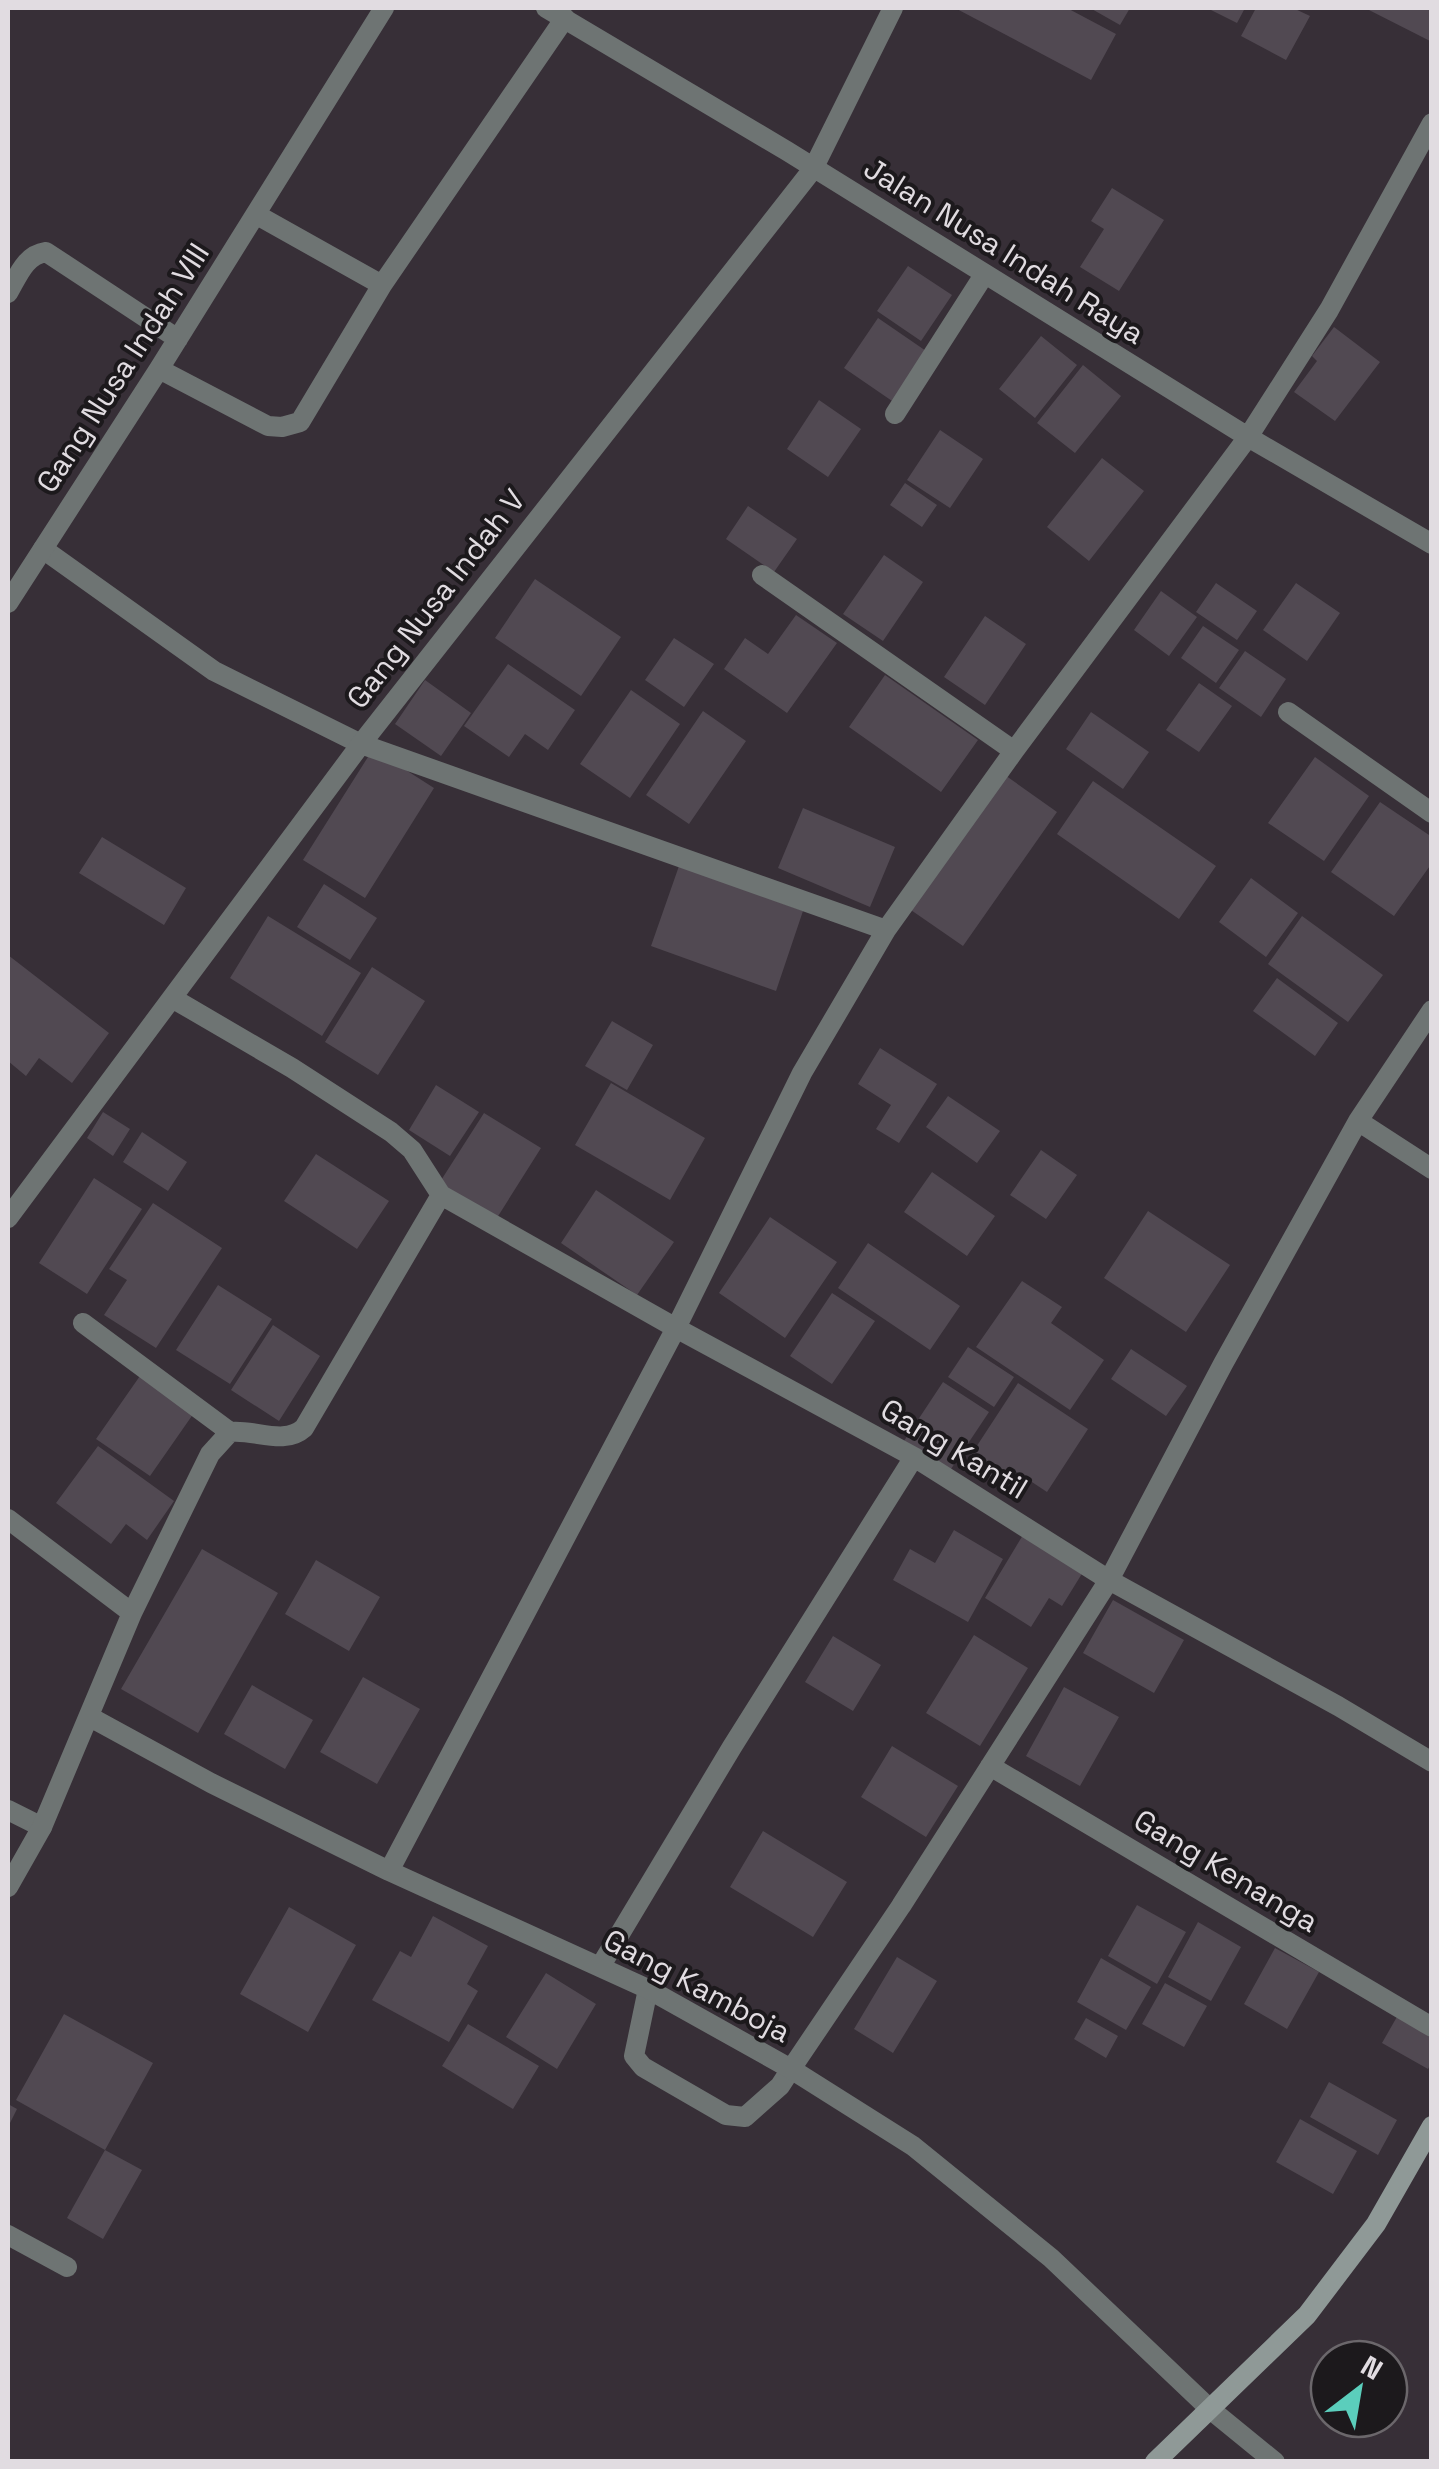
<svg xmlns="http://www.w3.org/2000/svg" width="1439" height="2469" font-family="'Space Grotesk',sans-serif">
	<rect width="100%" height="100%" fill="#372f37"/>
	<path fill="#514952" d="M 955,8 L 1067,8 L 1116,34 L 1091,80 Z
		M 1090,8 L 1130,8 L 1120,25 Z
		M 1207,8 L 1245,8 L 1237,23 Z
		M 1256,8 L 1293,8 L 1310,16 L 1286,60 L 1241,36 Z
		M 1365,8 L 1432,8 L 1432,42 Z
		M 1112,188 L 1164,220 L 1119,291 L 1080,267 L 1104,229 L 1091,221 Z
		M 908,266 L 952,295 L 921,341 L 877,311 Z
		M 878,318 L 929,353 L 895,403 L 844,368 Z
		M 1334,327 L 1380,362 L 1335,421 L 1294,392 L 1317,361 L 1312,356 Z
		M 1041,336 L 1077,365 L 1035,418 L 999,389 Z
		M 1083,365 L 1121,396 L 1075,453 L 1037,423 Z
		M 819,400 L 861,429 L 828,477 L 787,449 Z
		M 940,430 L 983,459 L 950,508 L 907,480 Z
		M 1102,458 L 1144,491 L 1089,561 L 1047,527 Z
		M 905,483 L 937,505 L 922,527 L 890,505 Z
		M 748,506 L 797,539 L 774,572 L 726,539 Z
		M 884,555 L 923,582 L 883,641 L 843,614 Z
		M 535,579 L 621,637 L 581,696 L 495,638 Z
		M 1216,583 L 1257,611 L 1237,640 L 1196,612 Z
		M 1296,583 L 1340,613 L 1307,661 L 1263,630 Z
		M 1161,591 L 1197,617 L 1169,656 L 1134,630 Z
		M 796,615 L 837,643 L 787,713 L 724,669 L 745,638 L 768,654 Z
		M 985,616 L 1026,644 L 985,705 L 944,677 Z
		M 1203,626 L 1239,650 L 1216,683 L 1181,658 Z
		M 674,638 L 714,664 L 684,707 L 645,680 Z
		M 1245,651 L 1286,679 L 1261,717 L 1219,688 Z
		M 508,664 L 575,710 L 548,750 L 525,734 L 509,757 L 464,726 Z
		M 885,675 L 978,740 L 941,792 L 849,727 Z
		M 425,680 L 471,713 L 441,756 L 395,724 Z
		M 1199,683 L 1232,706 L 1199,752 L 1166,730 Z
		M 631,690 L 680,724 L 630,798 L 580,764 Z
		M 703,711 L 746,741 L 689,824 L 646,795 Z
		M 1091,712 L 1149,752 L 1123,789 L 1066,749 Z
		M 373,749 L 434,788 L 365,898 L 303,860 Z
		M 1315,757 L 1369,796 L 1324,861 L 1268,823 Z
		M 1002,773 L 1057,812 L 963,946 L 908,908 Z
		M 1093,781 L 1216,866 L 1179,919 L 1057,834 Z
		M 1380,802 L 1432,837 L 1432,863 L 1394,916 L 1331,872 Z
		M 803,808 L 895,847 L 870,907 L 778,868 Z
		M 102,837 L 186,888 L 164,925 L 79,873 Z
		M 679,866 L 803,911 L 776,991 L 651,946 Z
		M 1251,878 L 1298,913 L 1266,957 L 1219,922 Z
		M 324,884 L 377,918 L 350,960 L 297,927 Z
		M 268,916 L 361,973 L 322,1036 L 230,978 Z
		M 1302,916 L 1383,975 L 1348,1022 L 1268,964 Z
		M 8,955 L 109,1033 L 72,1083 L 39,1058 L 26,1076 L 8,1061 Z
		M 372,967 L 425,1001 L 378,1075 L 325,1042 Z
		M 1277,978 L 1338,1023 L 1315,1056 L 1253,1011 Z
		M 612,1021 L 653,1045 L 627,1090 L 585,1066 Z
		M 880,1048 L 937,1084 L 899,1143 L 876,1129 L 891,1105 L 858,1084 Z
		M 611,1083 L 705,1138 L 670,1200 L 575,1145 Z
		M 436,1085 L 479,1112 L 450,1156 L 409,1130 Z
		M 948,1096 L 1000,1131 L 977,1163 L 926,1127 Z
		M 103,1112 L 130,1129 L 113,1156 L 87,1138 Z
		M 484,1113 L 541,1148 L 495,1221 L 438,1185 Z
		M 142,1132 L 187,1162 L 168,1191 L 123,1162 Z
		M 1041,1150 L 1077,1175 L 1046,1219 L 1010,1195 Z
		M 316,1154 L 389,1201 L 357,1249 L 284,1201 Z
		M 932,1172 L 995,1216 L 967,1256 L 904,1212 Z
		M 94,1178 L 142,1209 L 87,1294 L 39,1263 Z
		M 596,1190 L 674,1242 L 637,1295 L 561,1243 Z
		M 153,1203 L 222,1248 L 156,1348 L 104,1315 L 127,1280 L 109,1269 Z
		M 1148,1211 L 1230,1265 L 1186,1332 L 1104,1278 Z
		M 770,1217 L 837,1262 L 785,1338 L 719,1293 Z
		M 868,1243 L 960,1306 L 930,1350 L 838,1288 Z
		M 1022,1281 L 1062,1307 L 1051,1323 L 1104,1360 L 1070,1410 L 976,1347 Z
		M 218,1285 L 272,1319 L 230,1384 L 176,1350 Z
		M 832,1293 L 875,1321 L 832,1384 L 790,1356 Z
		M 273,1325 L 320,1356 L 279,1421 L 231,1390 Z
		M 968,1347 L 1014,1377 L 994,1407 L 948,1377 Z
		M 1131,1349 L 1187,1386 L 1166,1416 L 1111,1379 Z
		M 142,1373 L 196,1410 L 150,1476 L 96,1439 Z
		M 943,1382 L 989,1412 L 949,1472 L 904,1441 Z
		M 1018,1383 L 1088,1429 L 1047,1492 L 1009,1467 L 999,1482 L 967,1461 Z
		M 98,1446 L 174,1501 L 147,1540 L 126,1524 L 111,1544 L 56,1503 Z
		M 954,1530 L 1003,1559 L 968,1622 L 893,1580 L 910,1549 L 935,1563 Z
		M 1023,1535 L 1083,1572 L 1062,1606 L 1049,1598 L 1031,1627 L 985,1598 Z
		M 202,1549 L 278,1593 L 198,1733 L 121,1689 Z
		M 316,1560 L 380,1597 L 349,1651 L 285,1614 Z
		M 1113,1600 L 1184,1640 L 1154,1693 L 1083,1653 Z
		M 974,1635 L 1028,1668 L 980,1746 L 926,1713 Z
		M 833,1636 L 881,1665 L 853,1711 L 805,1682 Z
		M 363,1677 L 420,1709 L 377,1784 L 320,1752 Z
		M 252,1685 L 313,1720 L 285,1769 L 224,1734 Z
		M 1064,1687 L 1119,1717 L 1080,1786 L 1026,1756 Z
		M 892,1746 L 958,1786 L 926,1837 L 861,1797 Z
		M 763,1831 L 847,1882 L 813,1937 L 730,1887 Z
		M 1137,1905 L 1186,1932 L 1157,1984 L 1108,1956 Z
		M 289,1907 L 356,1945 L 308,2032 L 240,1994 Z
		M 433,1916 L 488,1946 L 467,1984 L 478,1991 L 449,2042 L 372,2000 L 400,1951 L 411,1957 Z
		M 1198,1922 L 1241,1947 L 1211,2001 L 1168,1977 Z
		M 1275,1948 L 1319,1972 L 1287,2029 L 1244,2004 Z
		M 897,1957 L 937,1981 L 893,2053 L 854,2029 Z
		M 1101,1958 L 1151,1987 L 1126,2030 L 1077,2002 Z
		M 546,1973 L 596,2004 L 557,2069 L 506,2037 Z
		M 1165,1983 L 1207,2006 L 1184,2047 L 1142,2024 Z
		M 64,2014 L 153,2063 L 105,2150 L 16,2100 Z
		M 1398,2015 L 1432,2034 L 1432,2062 L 1428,2069 L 1382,2043 Z
		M 1086,2018 L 1118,2036 L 1106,2058 L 1074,2039 Z
		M 468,2024 L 539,2066 L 513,2109 L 442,2066 Z
		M 1329,2082 L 1397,2120 L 1378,2155 L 1310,2117 Z
		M 8,2104 L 17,2109 L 8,2127 Z
		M 1300,2119 L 1357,2151 L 1333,2194 L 1276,2162 Z
		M 105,2150 L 142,2170 L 103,2239 L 67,2218 Z"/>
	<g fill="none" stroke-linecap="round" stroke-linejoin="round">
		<path stroke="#6e7473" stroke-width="20" d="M 43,549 L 214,671 L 361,744
			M 8,1810 L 42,1827
			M 648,1989 L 634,2056 L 643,2067 L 726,2115 L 745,2117 L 780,2086 L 791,2069"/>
		<path stroke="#6e7473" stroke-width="20" d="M 546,8 L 787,151 L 1248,437 L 1432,544
			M 257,215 L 382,285 L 565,18
			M 8,293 C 18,276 25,255 46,252 L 178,339
			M 159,369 L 268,426 L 282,427 L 300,422 L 382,285
			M 895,414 L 984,275
			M 762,575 L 1014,751
			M 8,603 L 159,369 L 384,8
			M 1288,712 L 1432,813
			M 361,744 L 886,930
			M 172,998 L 292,1068 L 391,1132 L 412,1150 L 441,1195 L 676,1328 L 914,1457 L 1109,1580 L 1338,1706 L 1432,1762
			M 1358,1121 L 1432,1169
			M 8,1218 L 361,744 L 813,169 L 893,8
			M 83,1323 L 230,1432
			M 8,1519 L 132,1613
			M 90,1717 L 211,1783 L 389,1871 L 648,1989 L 791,2069 L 913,2146 L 1051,2258 L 1210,2409 L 1275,2462
			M 990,1766 L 1432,2027
			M 389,1871 L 676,1328 L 802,1073 L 886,930 L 1014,751 L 1248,437 L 1329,310 L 1432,123
			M 8,1887 L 42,1827 L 132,1613 L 210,1454 L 230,1432 C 255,1429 284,1446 304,1428 L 441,1195
			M 600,1967 L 732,1747 L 914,1457
			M 791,2069 L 901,1906 L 1109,1580 L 1223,1364 L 1358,1121 L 1432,1010
			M 8,2235 L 67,2267"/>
		<path stroke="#8f9997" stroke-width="20" d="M 1155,2462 L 1307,2315 L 1376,2224 L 1432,2126"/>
	</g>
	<g text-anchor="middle" stroke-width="8" stroke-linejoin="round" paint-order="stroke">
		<g font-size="30" fill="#e1dce1" stroke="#1c191c">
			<text transform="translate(1004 251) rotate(32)" y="10">Jalan Nusa Indah Raya</text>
			<text transform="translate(123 368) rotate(-57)" y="10">Gang Nusa Indah VIII</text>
			<text transform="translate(436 599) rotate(-52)" y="10">Gang Nusa Indah V</text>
			<text transform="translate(954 1449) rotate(31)" y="10">Gang Kantil</text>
			<text transform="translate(1226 1871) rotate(31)" y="10">Gang Kenanga</text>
			<text transform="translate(697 1986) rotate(28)" y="10">Gang Kamboja</text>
		</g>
	</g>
	<rect width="1439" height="2469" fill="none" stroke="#e1dce1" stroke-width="20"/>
	<g transform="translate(1359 2389) rotate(31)"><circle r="48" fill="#1c191c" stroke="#6b676b" stroke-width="2.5"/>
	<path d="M0-8L18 38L0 25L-18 38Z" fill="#5bcebc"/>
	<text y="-15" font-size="28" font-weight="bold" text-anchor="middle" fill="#e1dce1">N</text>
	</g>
</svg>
